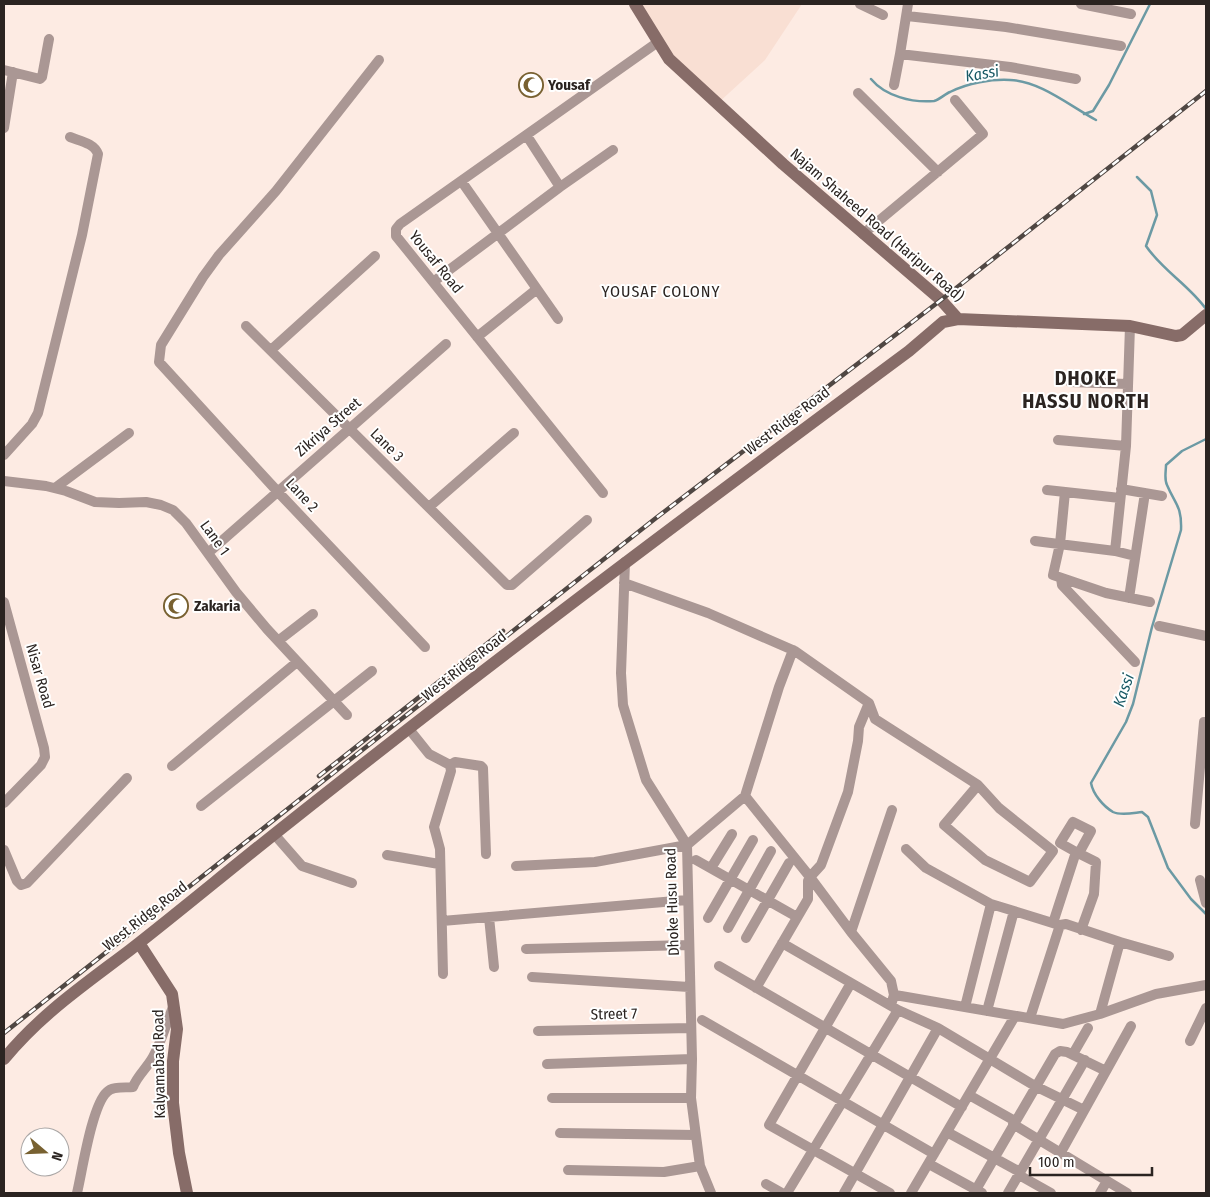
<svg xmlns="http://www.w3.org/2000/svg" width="1210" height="1197" font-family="'Fira Sans Condensed',sans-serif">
	<rect width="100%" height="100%" fill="#fdebe3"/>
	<path fill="#f9dfd3" d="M 635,4 L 802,4 L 765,60 L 717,104 L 669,59 Z"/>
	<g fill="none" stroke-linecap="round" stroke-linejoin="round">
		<path stroke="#6c9aa4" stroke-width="2.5" d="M 871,79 C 885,96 912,103 934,101 C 939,100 945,94 950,92 C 968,83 991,79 1010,80 C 1040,81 1070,106 1096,120
			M 1084,114 L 1093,111 L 1109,85 L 1150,4
			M 1137,177 L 1151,191 L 1157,215 L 1146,246 C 1162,270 1189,285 1206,309
			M 1206,439 L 1182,451 L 1166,465 C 1166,471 1164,479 1167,485 C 1175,504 1182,506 1181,530 L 1152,627 L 1133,704 L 1126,722 L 1091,783 C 1093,794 1103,806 1113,812 C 1121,816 1133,813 1142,812 L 1148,817 L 1168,868 L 1191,899 L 1206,914"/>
		<path stroke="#aa9794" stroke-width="10" d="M 860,4 L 883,15
			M 1081,4 L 1131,14
			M 907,16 L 1006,27 L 1121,46
			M 900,54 L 1010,67 L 1076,79
			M 379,60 L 276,191 L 219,255 L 203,277 L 161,345 L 159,362 L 278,492 L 425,647
			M 4,70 L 40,79 L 42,77 L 49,39
			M 894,85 L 900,54 L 908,4
			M 858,93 L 938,172
			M 4,128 L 13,72
			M 527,136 L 560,187
			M 462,182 L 558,319
			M 863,234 L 983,134 L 955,100
			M 433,282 L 560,187 L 613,150
			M 246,326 L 507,585 L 512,585 L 587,520
			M 477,337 L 537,289
			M 271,350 L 375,256
			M 1070,382 L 1127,384
			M 1058,440 L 1126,446
			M 4,455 L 32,424 L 38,413 L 82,235 L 98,154 C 94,143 80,141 70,137
			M 4,481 L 46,486 L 66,491 L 95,502 L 119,503 L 146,502 L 161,505 L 173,510 L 186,523 L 236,592 L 267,629 L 347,715
			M 55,488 L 129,433
			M 1121,489 L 1162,496
			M 1047,490 L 1120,498
			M 1065,492 L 1060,544 L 1053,575 L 1106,593 L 1150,602
			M 603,493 L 396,236 L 396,229 L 400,224 L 658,42
			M 429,507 L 514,433
			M 1035,541 L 1115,551 L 1126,446 L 1130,326
			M 1115,551 L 1135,556
			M 208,553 L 446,344
			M 625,562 L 621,673 L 623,705 L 646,780 L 687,845 L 692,1059 L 691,1098 L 700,1166 L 711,1193
			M 1061,578 L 1062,585 L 1135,662
			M 624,583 L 708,613 L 795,651 L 869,703 L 875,719 L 978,785 L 999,808 L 1053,851 L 1030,882 L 985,860 L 944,825 L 978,785
			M 1129,598 L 1145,493
			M 4,602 L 44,748 L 45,757 L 41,765 L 4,803
			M 1159,626 L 1206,636
			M 278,641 L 313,614
			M 409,729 L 429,754 L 450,765 L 455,762 L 481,766 L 483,768 L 486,854
			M 172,766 L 297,662
			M 745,796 L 779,687 L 793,650
			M 201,806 L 372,671
			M 892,810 L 851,932 L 891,981 L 894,995
			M 1195,824 L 1204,722 L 1206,722
			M 274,834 L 302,866 L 352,883
			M 906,849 L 926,868 L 991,904
			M 4,850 L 17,881 L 21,885 L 27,883 L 127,778
			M 1076,852 L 1060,843 L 1073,822 L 1091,831 L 1079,853
			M 387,855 L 439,864
			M 696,860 L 797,917
			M 516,866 L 595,862 L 687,845 L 745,796 L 810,877 L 808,881 L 808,899 L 756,988
			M 711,868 L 732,834
			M 1200,880 L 1206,903
			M 489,917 L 494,967
			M 708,918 L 753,840
			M 442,921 L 687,900
			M 1053,923 L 1076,852 L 1096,862 L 1094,894 L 1081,930
			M 728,928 L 771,851
			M 851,932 L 810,877 L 821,865 L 848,792 L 858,741 L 859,727 L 869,703
			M 746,938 L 789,863
			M 782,943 L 898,1010 L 938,1028 L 1035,1086 L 1084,1110
			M 526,949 L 689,945
			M 719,966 L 962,1107
			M 443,974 L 440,849 L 434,827 L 451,771 L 450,765
			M 532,977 L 689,987
			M 851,983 L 769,1125 L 890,1193
			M 891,1005 L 894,995 L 901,996 L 1063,1024 L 1100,1014 L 1156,994 L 1206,985
			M 965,1007 L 991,904 L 1014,911
			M 987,1011 L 1014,911 L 1059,925
			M 1100,1014 L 1120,942 L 1169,956
			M 1030,1018 L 1060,925 L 1066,924 L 1120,942
			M 702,1020 L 934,1154
			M 538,1031 L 691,1028
			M 1190,1041 L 1206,1008
			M 1073,1054 L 1088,1028
			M 547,1064 L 692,1059
			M 969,1095 L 1015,1121
			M 552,1098 L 691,1098
			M 1013,1124 L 1127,1193
			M 947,1132 L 1020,1172
			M 560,1133 L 695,1135
			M 1061,1152 L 1131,1026
			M 929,1164 L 982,1193
			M 568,1170 L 664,1172 L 700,1166
			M 1019,1175 L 1051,1193
			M 766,1184 L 782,1193
			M 77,1193 C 82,1172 92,1105 107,1092 C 112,1086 126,1088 133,1087 C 137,1076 147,1068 153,1057 C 162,1041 166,1023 174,1005
			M 787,1193 L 898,1010
			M 844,1193 L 938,1028
			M 911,1193 L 1015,1016
			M 974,1193 L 1055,1054 L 1060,1051 L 1067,1052 L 1106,1071
			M 1008,1193 L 1085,1060
			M 1100,1193 L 1107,1181"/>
		<path stroke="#876c68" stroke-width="12" d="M 635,4 L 669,59 L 783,164 L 941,300 L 958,319
			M 139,943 L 172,994 L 177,1029 L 173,1061 L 173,1103 L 179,1153 L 187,1193
			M 4,1059 C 41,1014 84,985 130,950 C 171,918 211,885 252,852 C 467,680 688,515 909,351 L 943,322 L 958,319 L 1130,326 L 1176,336 L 1182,335 L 1206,315"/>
		<defs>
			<path id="rail" d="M 319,776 L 503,631
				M 4,1033 L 656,518 L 941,300 L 1206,91"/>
		</defs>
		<use href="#rail" stroke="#504743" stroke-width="4.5"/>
		<use href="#rail" stroke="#fff" stroke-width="2.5" stroke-dasharray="8" stroke-linecap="butt"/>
	</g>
	<defs>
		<symbol id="mosque-ring" viewBox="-11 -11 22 22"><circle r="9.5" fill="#fff" stroke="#786131" stroke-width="1.5"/><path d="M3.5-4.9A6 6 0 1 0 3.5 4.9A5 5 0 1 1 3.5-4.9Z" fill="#786131"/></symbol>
	</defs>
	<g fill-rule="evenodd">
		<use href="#mosque-ring" x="517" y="71" width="28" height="28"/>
		<use href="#mosque-ring" x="162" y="592" width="28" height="28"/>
	</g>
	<g text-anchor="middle" stroke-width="4" stroke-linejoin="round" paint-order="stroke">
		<g font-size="15" font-weight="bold" fill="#2b2421" stroke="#fff" text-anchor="start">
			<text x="548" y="90">Yousaf</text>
			<text x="194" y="611">Zakaria</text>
		</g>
		<g font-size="15" fill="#2b2421" stroke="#fff">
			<text transform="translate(877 225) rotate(41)" y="5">Najam Shaheed Road (Haripur Road)</text>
			<text transform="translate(436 262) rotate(51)" y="5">Yousaf Road</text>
			<text transform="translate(787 421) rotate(-37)" y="5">West Ridge Road</text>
			<text transform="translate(328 427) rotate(-41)" y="5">Zikriya Street</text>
			<text transform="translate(387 445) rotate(45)" y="5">Lane 3</text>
			<text transform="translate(302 495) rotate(47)" y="5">Lane 2</text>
			<text transform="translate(215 538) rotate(54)" y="5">Lane 1</text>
			<text transform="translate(464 666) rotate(-38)" y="5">West Ridge Road</text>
			<text transform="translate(40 676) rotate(74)" y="5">Nisar Road</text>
			<text transform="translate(672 902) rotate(-92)" y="5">Dhoke Husu Road</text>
			<text transform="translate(145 916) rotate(-38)" y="5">West Ridge Road</text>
			<text transform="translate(614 1014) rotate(-1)" y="5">Street 7</text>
			<text transform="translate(159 1064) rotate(-91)" y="5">Kalyamabad Road</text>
		</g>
		<g font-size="16" font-style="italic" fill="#195965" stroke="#fff">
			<text transform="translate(982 73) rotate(-10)" y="6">Kassi</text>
			<text transform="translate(1123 690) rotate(-71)" y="6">Kassi</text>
		</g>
		<g font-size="16" letter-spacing="1" fill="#2b2421" stroke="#fff">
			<text x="661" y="297">YOUSAF COLONY</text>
		</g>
		<g font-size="20" font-weight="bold" letter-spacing="1" fill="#2b2421" stroke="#fff">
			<text x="1086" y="385">DHOKE<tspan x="1086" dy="23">HASSU NORTH</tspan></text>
		</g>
	</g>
	<rect width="1210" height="1197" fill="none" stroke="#2b2421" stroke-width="10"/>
	<g transform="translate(45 1152) rotate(109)"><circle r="24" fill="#ffffff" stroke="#aaa7a6"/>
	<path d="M0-4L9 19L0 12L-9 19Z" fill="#786131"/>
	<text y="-8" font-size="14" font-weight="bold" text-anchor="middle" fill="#2b2421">N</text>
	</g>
	<path d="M1030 1167v8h122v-8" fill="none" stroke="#2b2421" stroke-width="2.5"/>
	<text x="1038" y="1167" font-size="15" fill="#2b2421" stroke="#ffffff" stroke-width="4" paint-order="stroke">100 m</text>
</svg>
